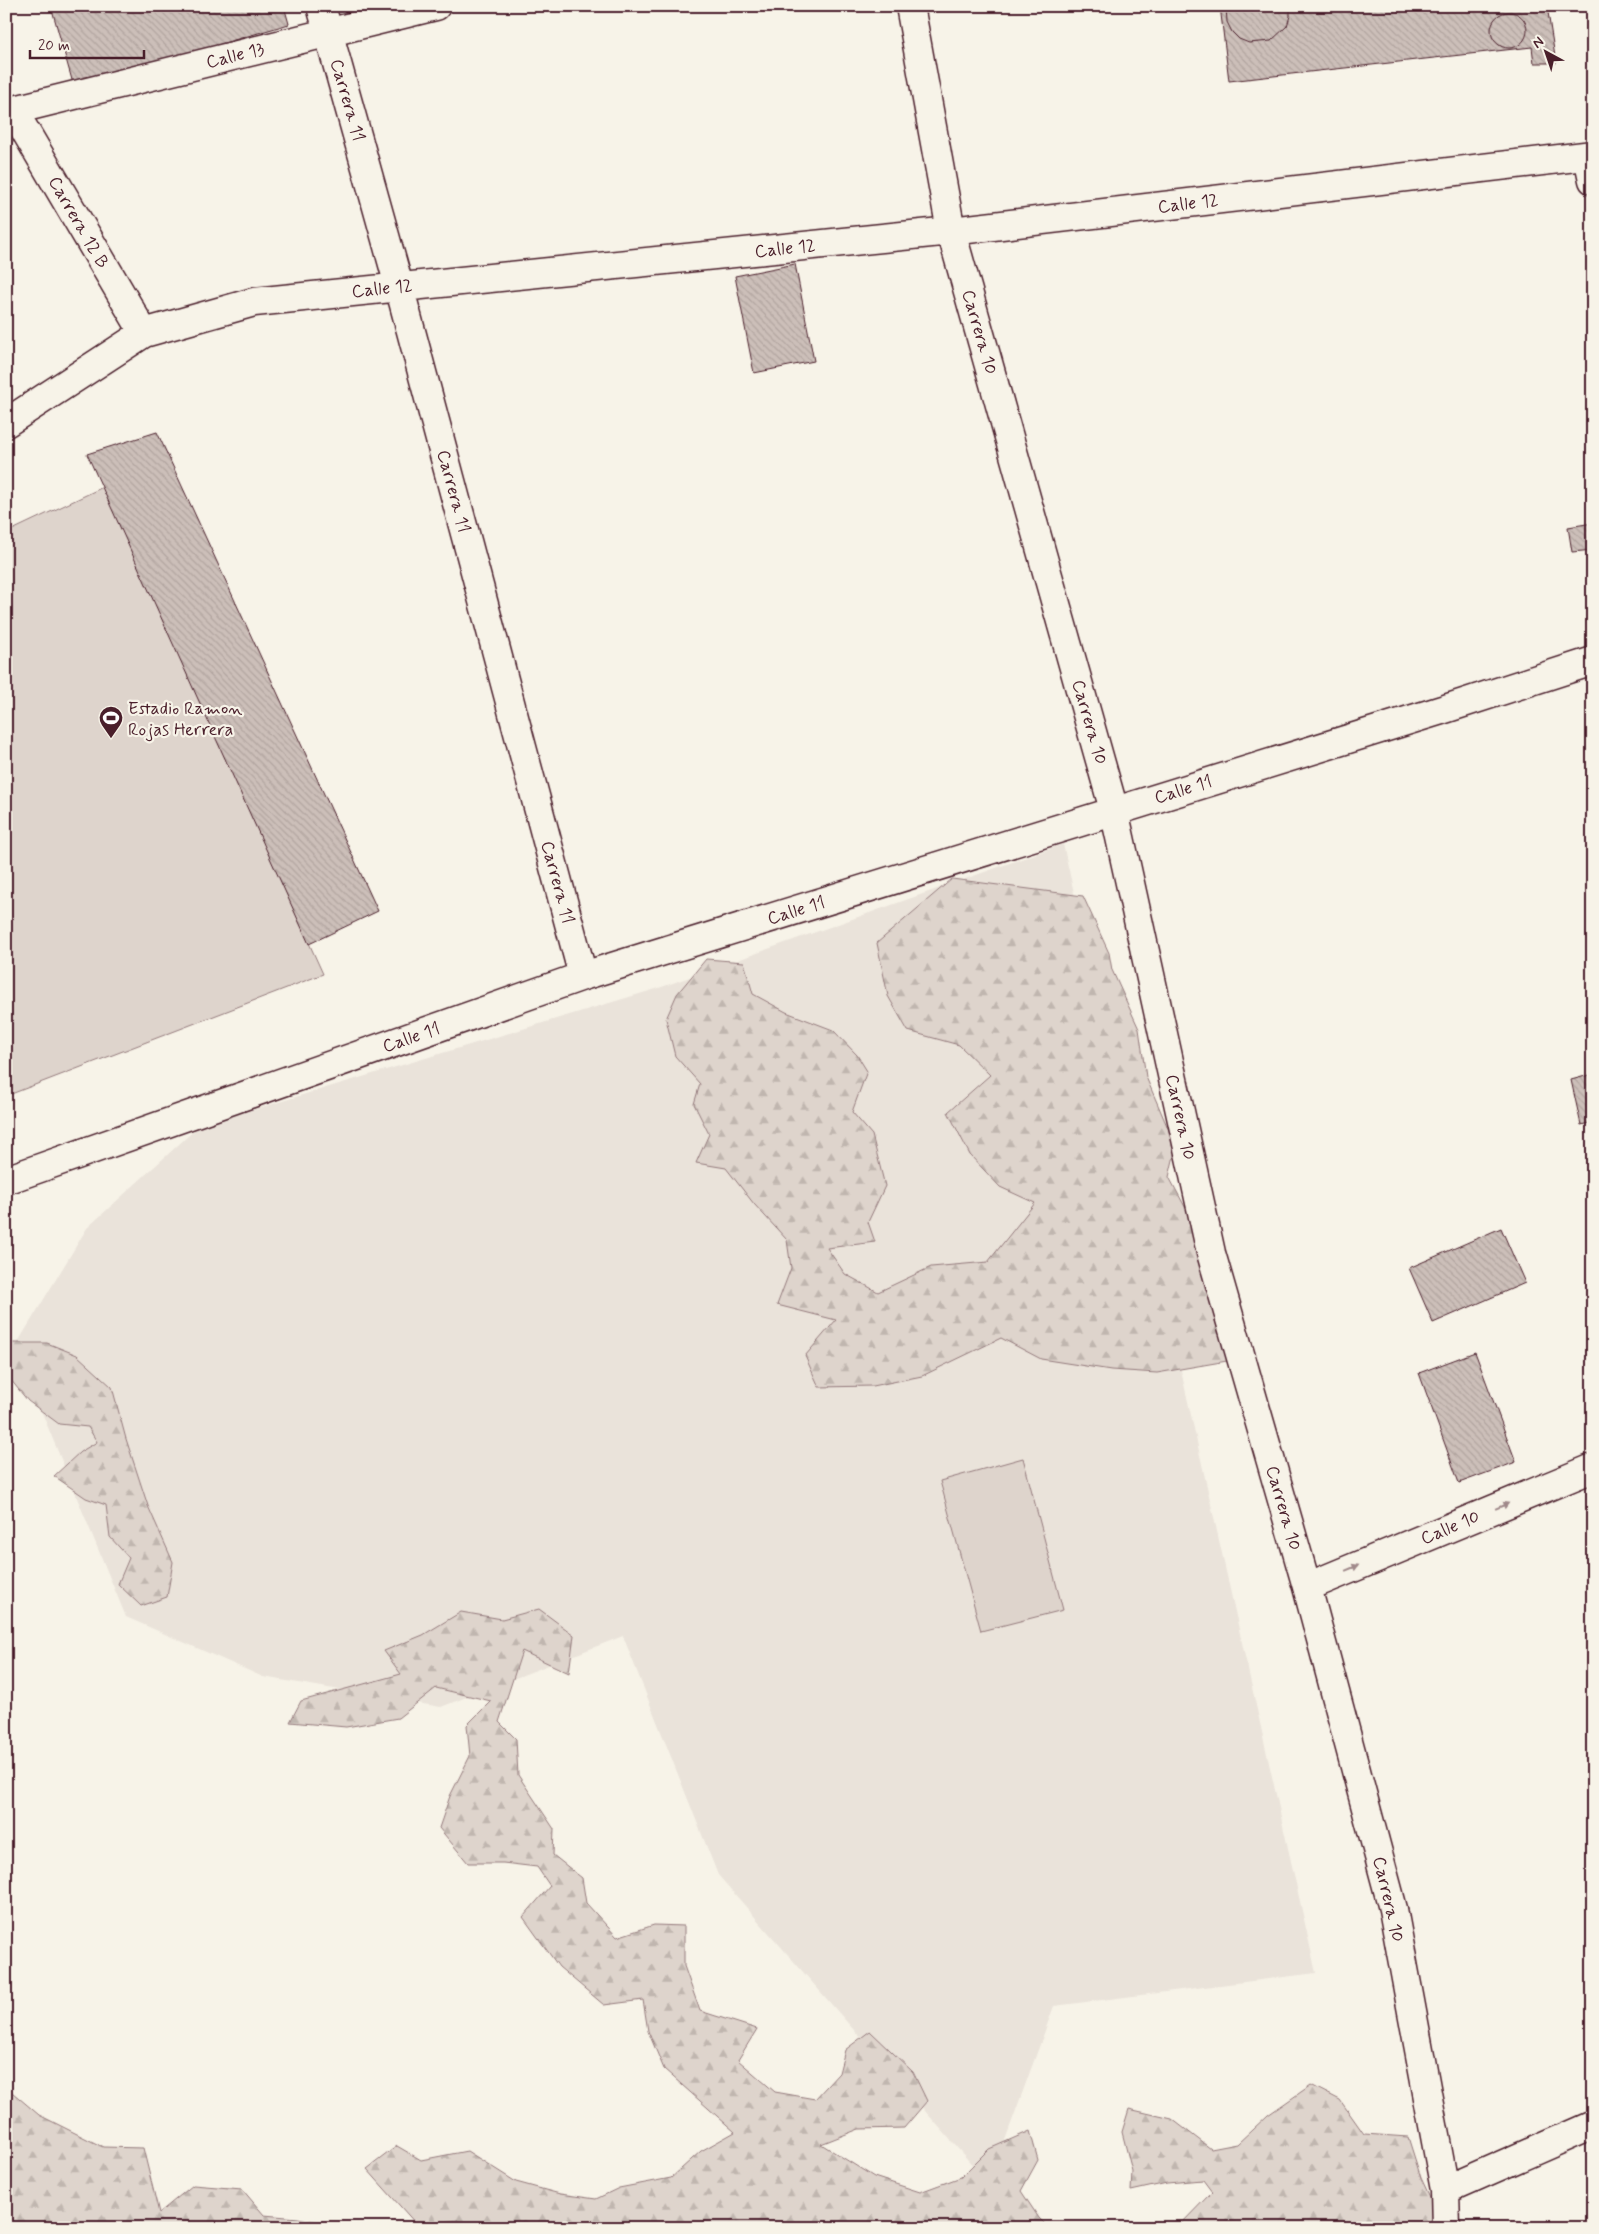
<svg xmlns="http://www.w3.org/2000/svg" width="1599" height="2234" font-family="Mynerve,sans-serif">
	<defs>
		<pattern id="forest-firs" width="22" height="20" patternUnits="userSpaceOnUse" patternTransform="scale(1.25)"><rect width="22" height="20" fill="#ded4cc"/><path d="M5 1l3.5 6h-7zM16 11l3.5 6h-7z" fill="#c0b6af"/></pattern>
		<pattern id="building-back-hatch" width="6" height="6" patternUnits="userSpaceOnUse" patternTransform="scale(1.25)"><rect width="6" height="6" fill="#ccbfb9"/><path d="M-1 5l2 2M0 0l6 6M5-1l2 2" fill="none" stroke="#b1a49f"/></pattern>
	</defs>
	<rect width="100%" height="100%" fill="#f7f3e8"/>
	<filter id="ink" filterUnits="userSpaceOnUse"><feTurbulence type="fractalNoise" baseFrequency=".02" numOctaves="2"/><feDisplacementMap in="SourceGraphic" scale="10" xChannelSelector="R" yChannelSelector="G"/><feConvolveMatrix kernelMatrix="1 2 1 2 8 2 1 2 1" color-interpolation-filters="sRGB"/></filter>
	<g filter="url(#ink)">
		<path fill="#eae3da" d="M 1063,844 L 1316,1973 L 1054,2006 L 989,2184 L 718,1875 L 623,1636 L 441,1707 L 263,1677 L 126,1617 L 15,1347 L 87,1228 L 199,1126 L 656,989 Z"/>
		<path fill="url(#forest-firs)" stroke="#947a7c" d="M 952,879 L 1083,896 L 1109,953 L 1112,970 L 1139,1029 L 1146,1077 L 1176,1147 L 1169,1177 L 1191,1218 L 1227,1308 L 1227,1361 L 1157,1373 L 1111,1370 L 1041,1359 L 1001,1338 L 922,1376 L 873,1386 L 819,1387 L 805,1356 L 836,1320 L 777,1305 L 791,1268 L 787,1240 L 754,1204 L 726,1168 L 696,1163 L 709,1134 L 694,1104 L 700,1084 L 675,1056 L 666,1019 L 677,994 L 706,959 L 744,962 L 753,994 L 786,1012 L 833,1030 L 857,1055 L 867,1071 L 852,1112 L 872,1135 L 885,1186 L 868,1222 L 875,1242 L 827,1248 L 845,1274 L 878,1292 L 931,1267 L 988,1262 L 1035,1203 L 1000,1187 L 970,1155 L 948,1112 L 990,1075 L 959,1045 L 908,1031 L 888,996 L 877,943 Z
			M 7,1343 L 47,1343 L 77,1355 L 112,1387 L 126,1439 L 148,1506 L 173,1562 L 167,1597 L 141,1606 L 118,1584 L 129,1558 L 110,1537 L 106,1505 L 86,1498 L 54,1476 L 80,1452 L 97,1442 L 88,1427 L 59,1424 L 28,1401 L 6,1374 Z
			M 539,1609 L 574,1635 L 569,1673 L 522,1651 L 499,1722 L 516,1739 L 518,1775 L 554,1829 L 553,1855 L 582,1878 L 586,1903 L 617,1937 L 654,1925 L 684,1926 L 684,1966 L 700,2011 L 757,2029 L 738,2060 L 775,2092 L 815,2099 L 839,2073 L 845,2050 L 870,2031 L 913,2072 L 927,2101 L 904,2128 L 859,2129 L 821,2144 L 874,2177 L 920,2192 L 961,2177 L 989,2149 L 1030,2131 L 1038,2160 L 1021,2191 L 1039,2218 L 1049,2228 L 539,2228 L 524,2221 L 501,2228 L 454,2228 L 458,2220 L 417,2225 L 367,2169 L 397,2146 L 421,2160 L 467,2151 L 516,2182 L 560,2194 L 596,2199 L 619,2188 L 671,2178 L 701,2151 L 735,2132 L 664,2069 L 648,2031 L 643,2000 L 604,2005 L 559,1967 L 523,1917 L 550,1886 L 537,1867 L 503,1863 L 468,1863 L 439,1828 L 450,1796 L 470,1756 L 467,1725 L 491,1701 L 436,1688 L 398,1718 L 346,1727 L 290,1722 L 301,1701 L 401,1674 L 384,1651 L 423,1635 L 461,1612 L 502,1619 Z
			M 1311,2085 L 1340,2100 L 1364,2134 L 1408,2137 L 1421,2178 L 1436,2210 L 1432,2228 L 1177,2228 L 1212,2192 L 1203,2180 L 1167,2183 L 1131,2191 L 1132,2171 L 1122,2132 L 1129,2109 L 1172,2119 L 1211,2149 L 1237,2144 L 1268,2115 Z
			M 6,2087 L 39,2115 L 103,2147 L 143,2148 L 159,2213 L 193,2185 L 242,2189 L 264,2215 L 298,2218 L 351,2228 L 6,2228 Z"/>
		<path fill="#ded4cc" stroke="#947a7c" d="M 103,487 L 323,974 L 6,1096 L 6,533 Z
			M 1023,1458 L 1063,1610 L 981,1631 L 940,1481 Z"/>
		<path fill="url(#building-back-hatch)" stroke="#4a1f2b" d="M 51,6 L 284,6 L 289,24 L 74,87 Z
			M 1220,6 L 1547,6 L 1556,63 L 1534,63 L 1532,47 L 1229,81 Z
			M 1226,6 L 1290,6 L 1290,16 L 1287,26 L 1271,41 L 1249,43 L 1239,39 L 1232,32 L 1227,22 Z
			M 1488,6 L 1512,6 L 1497,11 Z
			M1491 30a18 18 0 1 1 36 0a18 18 0 1 1-36 0Z
			M 795,264 L 814,361 L 754,373 L 735,276 Z
			M 157,432 L 378,911 L 309,944 L 87,454 Z
			M 1593,523 L 1593,550 L 1572,552 L 1568,527 Z
			M 1593,1074 L 1593,1122 L 1581,1125 L 1571,1080 Z
			M 1501,1228 L 1525,1283 L 1433,1323 L 1409,1268 Z
			M 1475,1352 L 1516,1462 L 1459,1483 L 1419,1373 Z"/>
		<g fill="none" stroke-linecap="round" stroke-linejoin="round">
			<defs>
				<path id="minor" d="M 321,6 L 399,286 L 583,976
					M 910,6 L 951,231 L 1114,810 L 1211,1253 L 1307,1587 L 1393,1909 L 1445,2190 L 1446,2228
					M 13,110 L 144,333
					M 6,112 L 436,6
					M 1588,156 L 1593,180
					M 6,423 L 144,333 L 254,302 L 951,231 L 1593,155
					M 6,1180 L 583,976 L 1445,709 L 1593,661
					M 1307,1587 L 1593,1468
					M 1445,2190 L 1593,2125"/>
			</defs>
			<use href="#minor" stroke="#4a1f2b" stroke-width="31"/>
			<use href="#minor" stroke="#f7f3e8" stroke-width="28"/>
		</g>
		<defs><path id="oneway-solid" d="M-6-.8H1V-3.2L6.5 0L1 3.2V.8H-6Z" transform="scale(1.25)"/></defs>
		<g fill="#a0898a">
			<use href="#oneway-solid" transform="translate(1502 1506) rotate(-23)"/>
			<use href="#oneway-solid" transform="translate(1352 1568) rotate(-23)"/>
		</g>
	</g>
	<defs>
		<symbol id="stadium-pin" viewBox="-11 -11 22 30"><path d="M0 17L-7.5 6A9.5 9.5 0 1 1 7.5 6Z" fill="#4a1f2b" stroke="#f7f3e8"/><path d="M0-5a6.5 5 0 1 0 0 10a6.5 5 0 1 0 0-10ZM-3.5-1.8h7v3.6h-7Z" fill="#fff"/></symbol>
	</defs>
	<g fill-rule="evenodd">
		<use href="#stadium-pin" x="97" y="704" width="28" height="38"/>
	</g>
	<g text-anchor="middle" stroke-width="4.5" stroke-linejoin="round" paint-order="stroke">
		<g font-size="18" fill="#4a1f2b" stroke="#f7f3e8">
			<text transform="translate(235 55) rotate(-14)" y="6">Calle 13</text>
			<text transform="translate(348 100) rotate(74)" y="6">Carrera 11</text>
			<text transform="translate(1188 203) rotate(-7)" y="6">Calle 12</text>
			<text transform="translate(79 222) rotate(60)" y="6">Carrera 12 B</text>
			<text transform="translate(785 248) rotate(-6)" y="6">Calle 12</text>
			<text transform="translate(382 288) rotate(-6)" y="6">Calle 12</text>
			<text transform="translate(980 332) rotate(74)" y="6">Carrera 10</text>
			<text transform="translate(454 491) rotate(75)" y="6">Carrera 11</text>
			<text transform="translate(1090 722) rotate(74)" y="6">Carrera 10</text>
			<text transform="translate(1183 789) rotate(-17)" y="6">Calle 11</text>
			<text transform="translate(558 882) rotate(75)" y="6">Carrera 11</text>
			<text transform="translate(796 910) rotate(-17)" y="6">Calle 11</text>
			<text transform="translate(411 1037) rotate(-19)" y="6">Calle 11</text>
			<text transform="translate(1181 1117) rotate(78)" y="6">Carrera 10</text>
			<text transform="translate(1284 1508) rotate(74)" y="6">Carrera 10</text>
			<text transform="translate(1450 1527) rotate(-23)" y="6">Calle 10</text>
			<text transform="translate(1389 1899) rotate(77)" y="6">Carrera 10</text>
		</g>
		<g font-size="18" fill="#4a1f2b" stroke="#f7f3e8" text-anchor="start">
			<text x="128" y="714">Estadio Ramon<tspan x="128" dy="21">Rojas Herrera</tspan></text>
		</g>
	</g>
	<rect width="1599" height="2234" fill="none" stroke="#f7f3e8" stroke-width="25"/>
	<rect x="12" y="12" width="1574" height="2209" fill="none" stroke="#4a1f2b" stroke-width="2" filter="url(#ink)"/>
	<g transform="translate(1546 52) rotate(320)" stroke="#f7f3e8" stroke-width="4" paint-order="stroke">
	<path d="M0-4L9 19L0 12L-9 19Z" fill="#4a1f2b"/>
	<text y="-8" font-size="14" font-weight="bold" text-anchor="middle" fill="#4a1f2b">N</text>
	</g>
	<path d="M30 50v8h114v-8" fill="none" stroke="#4a1f2b" stroke-width="2.5"/>
	<text x="38" y="50" font-size="15" fill="#4a1f2b" stroke="#f7f3e8" stroke-width="4" paint-order="stroke">20 m</text>
</svg>
